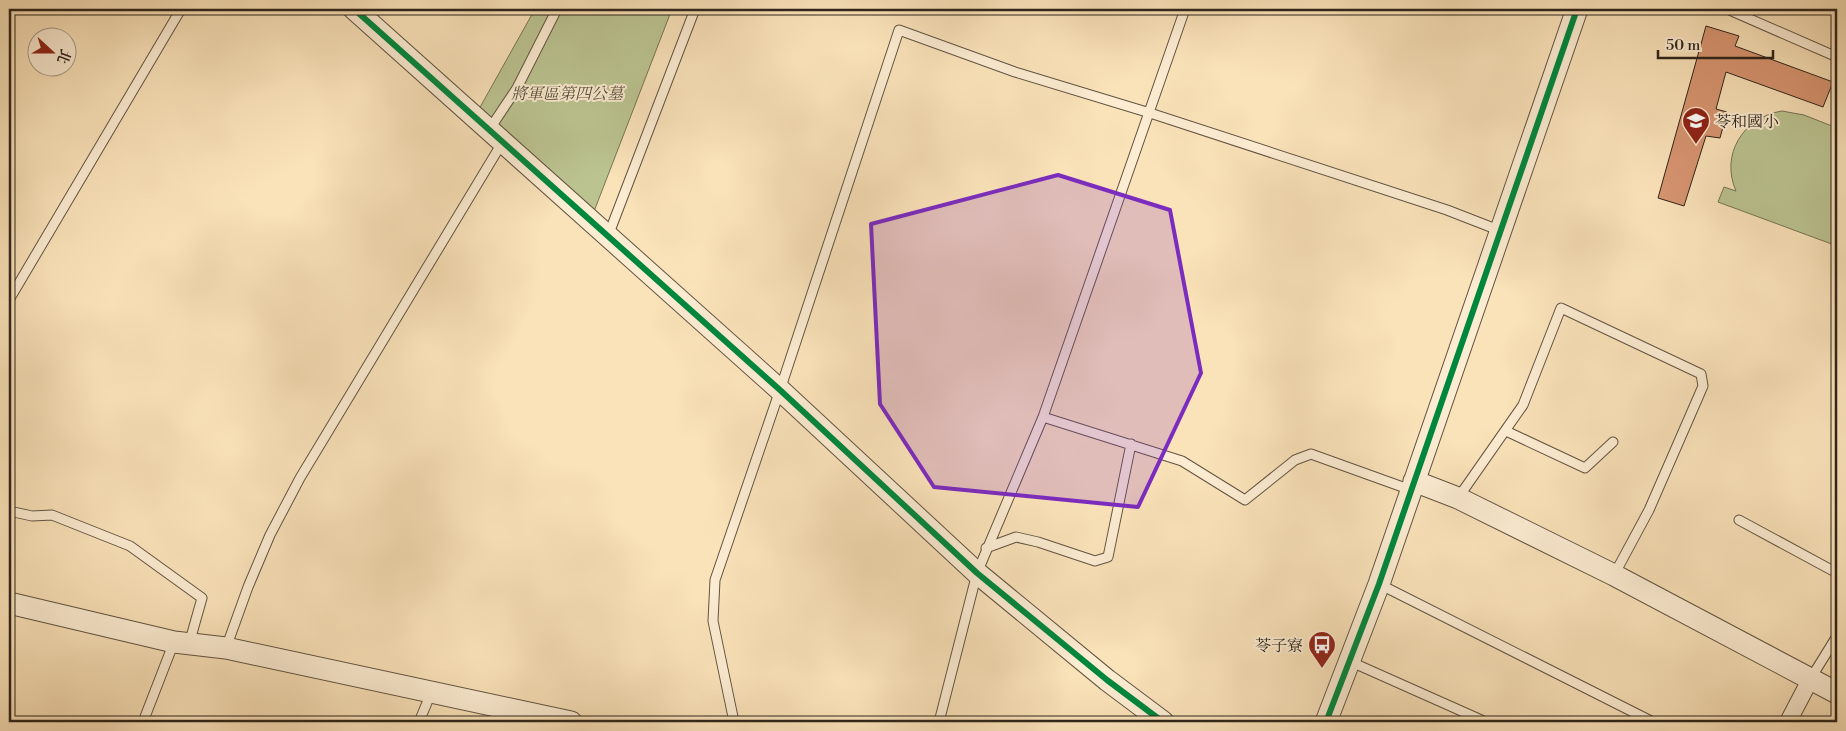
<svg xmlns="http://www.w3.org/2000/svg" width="1846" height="731" font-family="'Libre Bodoni','Noto Serif TC',serif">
	<rect width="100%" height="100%" fill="#fae2b9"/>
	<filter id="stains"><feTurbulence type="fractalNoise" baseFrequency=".004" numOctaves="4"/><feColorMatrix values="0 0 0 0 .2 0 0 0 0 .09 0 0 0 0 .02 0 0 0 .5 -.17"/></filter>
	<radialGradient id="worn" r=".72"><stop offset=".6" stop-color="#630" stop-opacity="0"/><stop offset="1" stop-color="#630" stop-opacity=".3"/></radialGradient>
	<path fill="#bbc491" stroke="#757456" d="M 535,9 L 672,9 L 593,214 L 479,109 Z
		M 1782,111 L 1804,115 L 1837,128 L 1837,246 L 1718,202 L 1724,187 L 1736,191 C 1720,155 1743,117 1782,111 Z"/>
	<path fill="#d79571" stroke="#2f251b" d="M 1706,26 L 1739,36 L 1735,46 L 1833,82 L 1823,107 L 1726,72 L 1716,109 L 1727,112 L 1720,138 L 1706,136 L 1684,206 L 1658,198 Z"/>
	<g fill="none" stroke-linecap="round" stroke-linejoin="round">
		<defs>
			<path id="service" d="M 1727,9 L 1837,57
				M 489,130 L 517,88 L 557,9
				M 608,236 L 695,9
				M 9,300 L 181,9
				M 1043,417 L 1182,461 L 1245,500 L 1295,460 L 1311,454 L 1411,490
				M 1506,431 L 1585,468 L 1613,442
				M 1458,498 L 1523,405 L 1561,308 L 1701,374 L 1703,386 L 1649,510 L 1614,575
				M 9,511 L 32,516 L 52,515 L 130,546 L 202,598 L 189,644
				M 1739,520 L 1837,573
				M 986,548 L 1016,537 L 1038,542 L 1095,561 L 1108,557 L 1131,444
				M 1379,584 L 1653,722
				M 226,648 L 248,587 L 270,535 L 300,478 L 502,143
				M 1349,661 L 1486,722
				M 1811,678 L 1837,636
				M 143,722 L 174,642
				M 419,722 L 431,693
				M 731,722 L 733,717 L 713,621 L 715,580 L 780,390 L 899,30 L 1015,72 L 1150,113 L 1447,210 L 1501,231
				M 939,722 L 977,573 L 1043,417 L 1185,9"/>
			<path id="minor" d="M 1788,722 L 1811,678"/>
			<path id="tertiary" d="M 354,9 L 780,390 L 977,573 L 1107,680 L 1163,722
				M 1414,481 L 1458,498 L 1614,575 L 1837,693
				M 9,603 L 174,642 L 226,648 L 571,722
				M 1326,722 L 1379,584 L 1577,9"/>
		</defs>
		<use href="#service" stroke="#625442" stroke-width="11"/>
		<use href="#minor" stroke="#625442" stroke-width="18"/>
		<use href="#tertiary" stroke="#625442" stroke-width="23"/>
		<use href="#service" stroke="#fcecd2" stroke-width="9"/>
		<use href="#minor" stroke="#fcecd2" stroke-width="16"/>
		<use href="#tertiary" stroke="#fcecd2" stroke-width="21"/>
		<defs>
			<path id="cycleway" d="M 354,9 L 780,390 L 977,573 L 1107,680 L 1163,722
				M 1326,722 L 1379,584 L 1577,9"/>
		</defs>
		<use href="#cycleway" stroke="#fcecd2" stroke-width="9"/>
		<use href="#cycleway" stroke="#00873e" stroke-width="6"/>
	</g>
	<path fill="#7b2cbf" fill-opacity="0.2" stroke="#7b2cbf" stroke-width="4" stroke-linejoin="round" d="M 1058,175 L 1170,210 L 1201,373 L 1138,507 L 934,487 L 880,404 L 871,224 Z"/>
	<defs>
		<symbol id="school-pin" viewBox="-11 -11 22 30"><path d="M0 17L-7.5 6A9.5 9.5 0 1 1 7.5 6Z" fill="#8f2418" stroke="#fcecd2"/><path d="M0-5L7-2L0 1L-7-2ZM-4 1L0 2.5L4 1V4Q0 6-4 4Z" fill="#fff"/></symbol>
		<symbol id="bus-pin" viewBox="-11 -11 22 30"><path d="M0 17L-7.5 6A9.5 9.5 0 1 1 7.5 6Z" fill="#8f2418" stroke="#fcecd2"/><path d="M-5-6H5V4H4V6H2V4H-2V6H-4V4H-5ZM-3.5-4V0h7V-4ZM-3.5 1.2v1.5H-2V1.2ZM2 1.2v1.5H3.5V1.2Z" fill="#fff"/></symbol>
	</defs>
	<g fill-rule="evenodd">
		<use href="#school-pin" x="1680" y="105" width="32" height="43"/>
		<use href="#bus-pin" x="1306" y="629" width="32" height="43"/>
	</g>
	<g text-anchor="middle" stroke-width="4" stroke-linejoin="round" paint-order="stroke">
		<g font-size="16" font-style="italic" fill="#524d38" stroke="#fcecd2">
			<text x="567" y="99">將軍區第四公墓</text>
		</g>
		<g font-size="16" fill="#2f251b" stroke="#fcecd2" text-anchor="start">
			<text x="1715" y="127">苓和國小</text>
			<text x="1303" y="651" text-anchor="end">苓子寮</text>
		</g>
	</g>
	<rect width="1846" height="731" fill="none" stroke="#fae2b9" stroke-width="30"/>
	<rect x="10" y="10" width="1826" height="711" fill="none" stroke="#2f251b" stroke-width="2.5"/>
	<rect x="15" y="15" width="1816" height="701" fill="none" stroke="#2f251b"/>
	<g transform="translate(52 52) rotate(111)"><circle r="24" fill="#fcecd2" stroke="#aa9c89"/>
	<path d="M0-4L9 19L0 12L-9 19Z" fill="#8f2418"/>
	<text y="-8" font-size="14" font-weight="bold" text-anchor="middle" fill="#2f251b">北</text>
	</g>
	<path d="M1658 50v8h115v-8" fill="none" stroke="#2f251b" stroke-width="2.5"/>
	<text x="1666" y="50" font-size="15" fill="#2f251b" stroke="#fcecd2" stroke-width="4" paint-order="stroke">50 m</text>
	<rect width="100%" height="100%" filter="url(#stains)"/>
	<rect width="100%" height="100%" fill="url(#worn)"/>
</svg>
